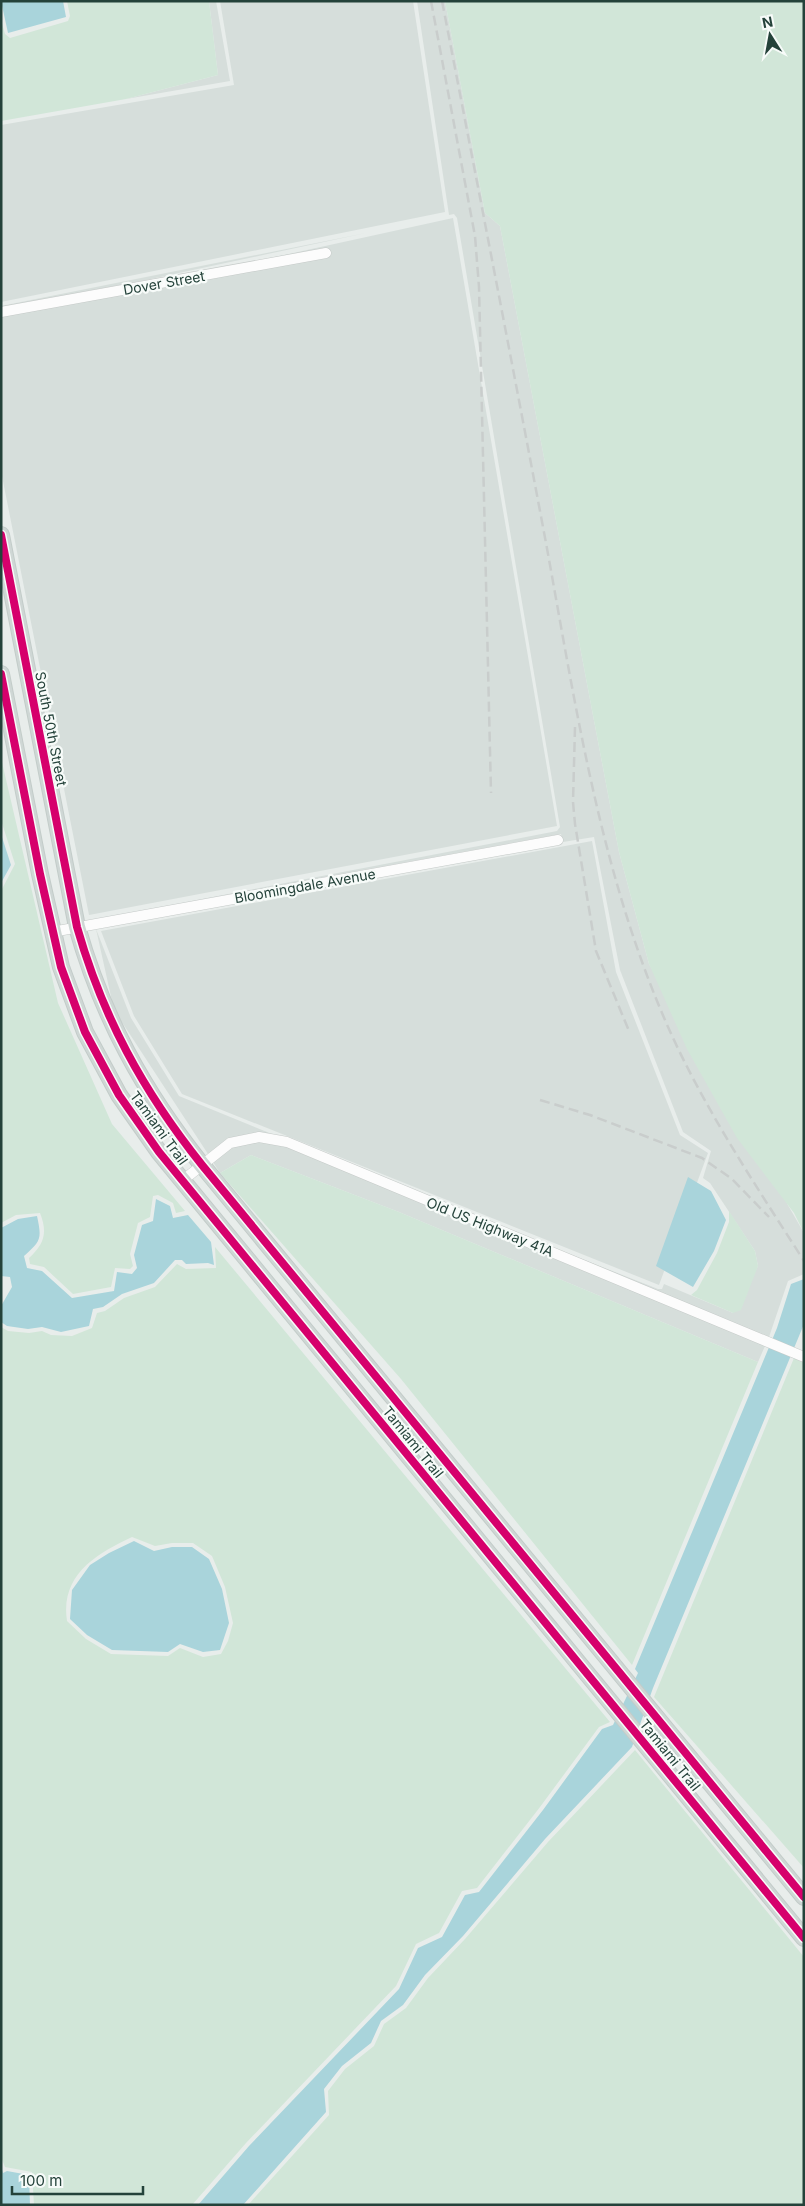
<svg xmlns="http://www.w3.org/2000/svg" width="805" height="2206" font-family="Inter,sans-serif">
	<rect width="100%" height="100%" fill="#e8edeb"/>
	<path fill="#d6dedb" d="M 209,1 L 216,1 L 230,81 L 126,99 L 218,75 Z
		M 220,1 L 413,1 L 445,212 L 1,302 L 1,125 L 234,85 Z
		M 417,1 L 445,1 L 485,213 L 500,226 L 619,852 L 649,964 L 804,1233 L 804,1274 L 788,1281 L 769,1337 L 539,1242 L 658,1289 L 662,1289 L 664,1284 L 733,1313 L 758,1266 L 755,1251 L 710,1183 L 703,1178 L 711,1151 L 683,1132 L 620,970 L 594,837 L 563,842 L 561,834 L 181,903 L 557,831 L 560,827 L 457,218 L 454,214 L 449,215 Z
		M 453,218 L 557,826 L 89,915 L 1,471 L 1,317 Z
		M 366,233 L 146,280 L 1,307 L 1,306 Z
		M 592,841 L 616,972 L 680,1135 L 708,1153 L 659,1285 L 182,1094 L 134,1016 L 101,931 Z
		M 96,929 L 131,1018 L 179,1096 L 272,1134 L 259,1132 L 229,1138 L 208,1154 L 114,1010 Z
		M 259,1142 L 286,1147 L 765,1346 L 758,1362 L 399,1212 L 251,1155 L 220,1173 L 213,1162 L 232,1147 Z"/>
	<path fill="#d1e6d8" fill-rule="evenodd" d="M 67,1 L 209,1 L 218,75 L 126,99 L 1,121 L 1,20 L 5,34 L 10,38 L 68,21 L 70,16 Z
		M 445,1 L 804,1 L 804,1233 L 794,1213 L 737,1138 L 687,1049 L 649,964 L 619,852 L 500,226 L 485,213 Z
		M 1,758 L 58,1003 L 112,1124 L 185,1211 L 176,1213 L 173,1203 L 158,1195 L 153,1196 L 150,1217 L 138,1223 L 130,1254 L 133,1266 L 130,1269 L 115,1268 L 111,1287 L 73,1294 L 44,1267 L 30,1264 L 29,1258 C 44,1244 48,1233 40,1213 L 16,1215 L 1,1223 L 1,891 L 15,864 L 1,820 Z
		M 251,1155 L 399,1212 L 758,1362 L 632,1665 L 401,1379 L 220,1173 Z
		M 729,1211 L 755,1251 L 758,1266 L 741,1310 L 733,1313 L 691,1295 L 697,1290 L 717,1253 L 729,1222 Z
		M 215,1247 L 610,1722 L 599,1727 L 540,1807 L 477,1888 L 462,1891 L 439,1933 L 416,1944 L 396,1986 L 246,2143 L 192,2205 L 34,2205 L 32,2172 L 5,2167 L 1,2157 L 1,1327 L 8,1331 L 29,1333 L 42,1331 L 51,1335 L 72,1336 L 92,1328 L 97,1313 L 105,1311 L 124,1298 L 155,1287 L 177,1264 L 186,1269 L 216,1268 ZM 132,1537 L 155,1546 L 172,1543 L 193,1543 L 212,1556 L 225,1587 L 233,1623 L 228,1641 L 221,1654 L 203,1657 L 180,1648 L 168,1656 L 111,1654 L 86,1639 L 67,1621 C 60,1575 96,1554 132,1537 Z
		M 794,1358 L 804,1363 L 804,1868 L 654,1697 Z
		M 635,1750 L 804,1957 L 804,2205 L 248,2205 L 329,2115 L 328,2091 L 345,2069 L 374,2046 L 384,2024 L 406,2008 L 428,1978 L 465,1939 L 548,1842 Z"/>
	<path fill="#a9d4db" d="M 1,1 L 63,1 L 66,17 L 8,33 Z
		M 1,834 L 11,865 L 1,883 Z
		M 688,1177 L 711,1191 L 726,1220 L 714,1251 L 693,1287 L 656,1266 Z
		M 156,1199 L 170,1206 L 173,1218 L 188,1215 L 211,1242 L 214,1265 L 208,1263 L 186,1264 L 182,1260 L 175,1260 L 154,1283 L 122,1294 L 103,1307 L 93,1309 L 89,1326 L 61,1332 L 42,1327 L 28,1329 L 7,1326 L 1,1322 L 1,1306 L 12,1287 L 10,1277 L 1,1276 L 1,1228 L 18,1219 L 37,1216 C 42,1239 41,1241 24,1256 L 27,1268 L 42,1271 L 72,1298 L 114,1291 L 117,1272 L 132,1274 L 137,1268 L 134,1255 L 142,1225 L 153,1221 Z
		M 804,1279 L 804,1324 L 653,1688 L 632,1747 L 545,1839 L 463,1936 L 425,1975 L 403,2005 L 381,2021 L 371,2043 L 342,2066 L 324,2089 L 326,2112 L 243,2205 L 198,2205 L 249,2146 L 399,1989 L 418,1948 L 442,1937 L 465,1895 L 479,1892 L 543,1810 L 602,1729 L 613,1725 L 638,1673 L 635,1669 L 777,1328 L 791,1284 Z
		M 134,1541 L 154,1551 L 172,1547 L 192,1547 L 209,1559 L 222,1589 L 229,1623 L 220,1650 L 203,1652 L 180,1644 L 168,1652 L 112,1650 L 87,1635 L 70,1619 L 72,1590 L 90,1565 L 109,1553 Z
		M 1,2166 L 3,2173 L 7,2171 L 29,2175 L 30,2205 L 1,2205 Z"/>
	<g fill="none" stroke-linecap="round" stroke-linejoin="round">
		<defs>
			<path id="minor" d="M 1,312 L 326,253
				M 52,932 L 558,840
				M 182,1181 L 230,1143 L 259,1137 L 287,1142 L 804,1357"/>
			<path id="primary" d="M 1,535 L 77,927 C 103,1018 143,1091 202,1165 L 804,1897
				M 1,674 L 40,874 L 61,967 L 85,1032 L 119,1095 L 159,1152 L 804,1938"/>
		</defs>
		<use href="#minor" stroke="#c5cac8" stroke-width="11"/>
		<use href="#primary" stroke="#c3ccc9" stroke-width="18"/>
		<use href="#minor" stroke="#fcfcfc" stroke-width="10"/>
		<use href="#primary" stroke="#cfd7d5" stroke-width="16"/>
		<path stroke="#c9cdcc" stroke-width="2.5" stroke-dasharray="10 5" stroke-linecap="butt" d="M 431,1 L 475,236 L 479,287 L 491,793
			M 442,1 C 477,182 512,362 546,543 C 575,702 599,864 662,1013 C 699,1101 753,1181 804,1261
			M 575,727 L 573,802 L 575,824 L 596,951 L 629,1031
			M 540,1100 L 590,1115 L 702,1158 L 732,1179 L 769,1217"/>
		<defs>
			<path id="cycleway" d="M 1,535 L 77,927 C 103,1018 143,1091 202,1165 L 804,1897
				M 1,674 L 40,874 L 61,967 L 85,1032 L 119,1095 L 159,1152 L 804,1938"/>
		</defs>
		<use href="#cycleway" stroke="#f7fbf9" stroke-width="11"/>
		<use href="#cycleway" stroke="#d6006c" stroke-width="8"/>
	</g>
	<g text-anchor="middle" stroke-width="4.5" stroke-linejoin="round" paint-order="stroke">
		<g font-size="14" fill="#24423a" stroke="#f7fbf9">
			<text transform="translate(164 283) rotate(-10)" y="5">Dover Street</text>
			<text transform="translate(51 729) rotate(79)" y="5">South 50th Street</text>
			<text transform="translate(305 886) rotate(-10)" y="5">Bloomingdale Avenue</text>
			<text transform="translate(159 1128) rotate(54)" y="5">Tamiami Trail</text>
			<text transform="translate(490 1227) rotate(22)" y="5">Old US Highway 41A</text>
			<text transform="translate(413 1442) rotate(51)" y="5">Tamiami Trail</text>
			<text transform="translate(670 1755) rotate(51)" y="5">Tamiami Trail</text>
		</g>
	</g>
	<rect width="805" height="2206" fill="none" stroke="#24423a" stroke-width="5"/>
	<g transform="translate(770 35) rotate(349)" stroke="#f7fbf9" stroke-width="4" paint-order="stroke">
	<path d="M0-4L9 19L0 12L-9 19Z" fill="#24423a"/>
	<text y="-8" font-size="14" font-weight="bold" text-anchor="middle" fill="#24423a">N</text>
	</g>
	<path d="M12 2186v8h131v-8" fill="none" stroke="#24423a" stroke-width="2.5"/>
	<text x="20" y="2186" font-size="15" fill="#24423a" stroke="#f7fbf9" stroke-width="4" paint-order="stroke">100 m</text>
</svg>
